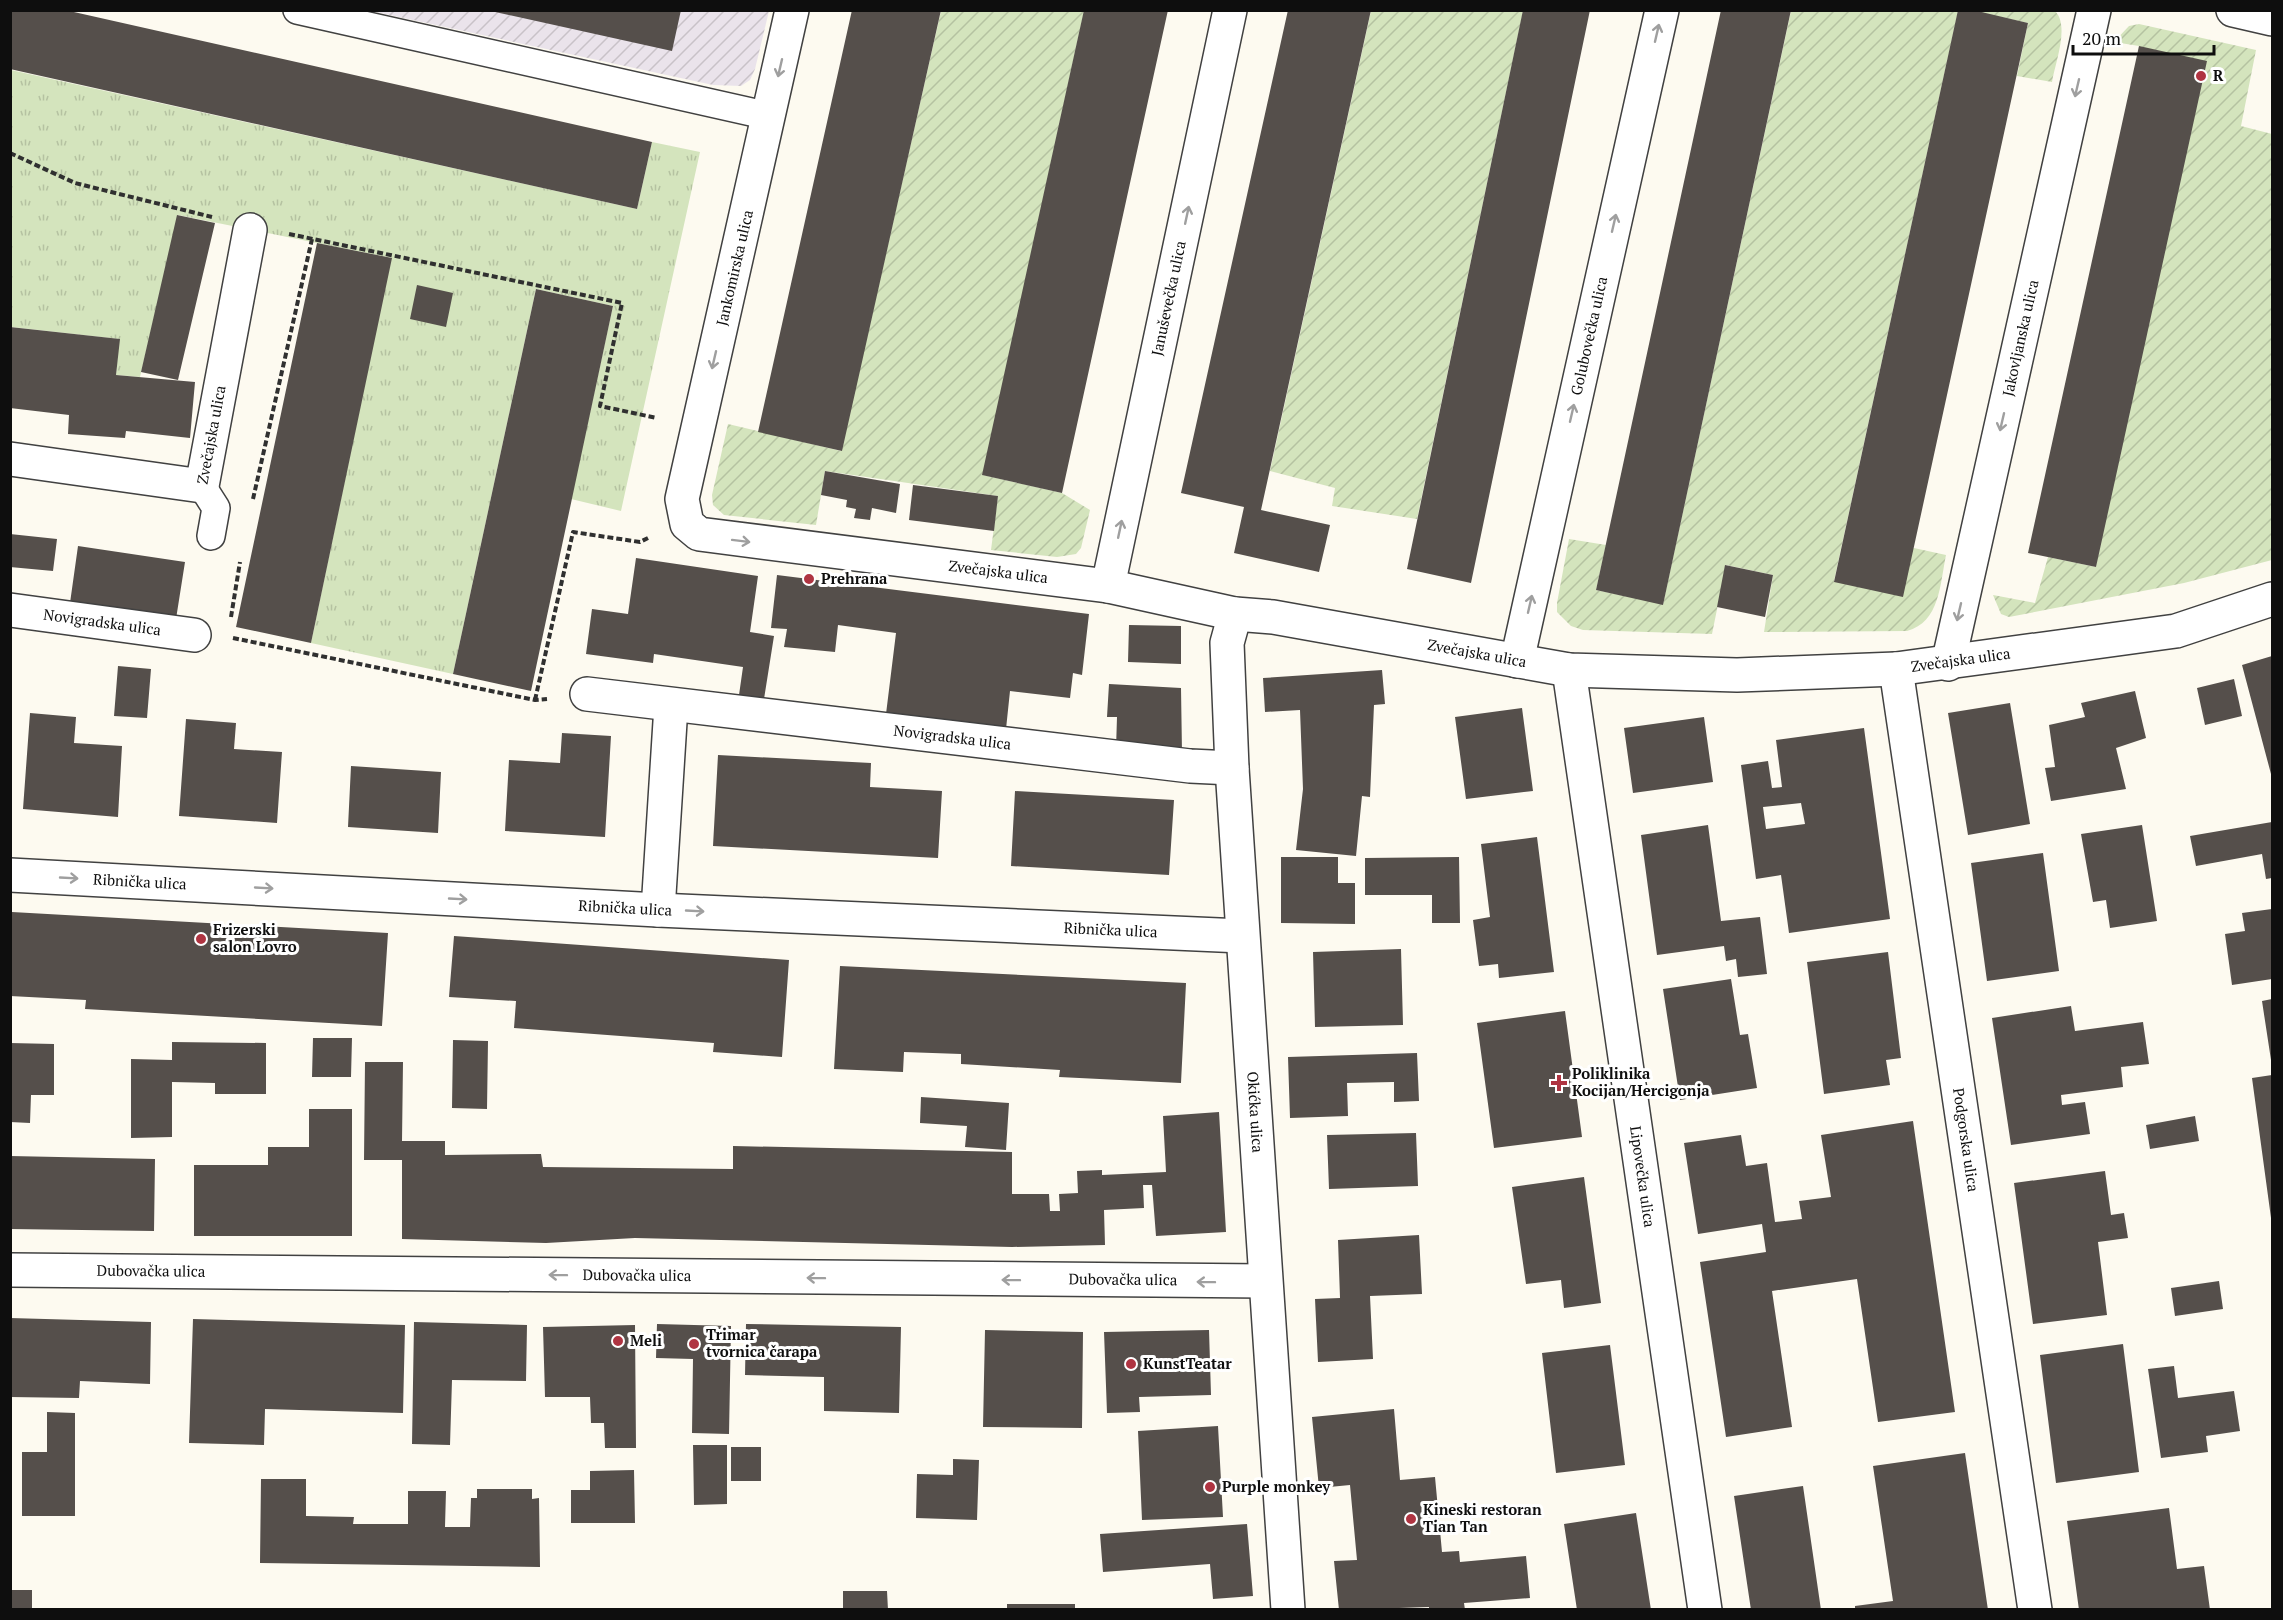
<svg xmlns="http://www.w3.org/2000/svg" width="2283" height="1620" font-family="'PT Serif',serif">
	<defs>
		<pattern id="industrial-furrows" width="10" height="10" patternUnits="userSpaceOnUse" patternTransform="scale(1.5)"><rect width="10" height="10" fill="#eae3eb"/><path d="M-1 1l2-2M0 10L10 0M9 11l2-2" fill="none" stroke="#c8c2c8"/></pattern>
		<pattern id="grass-tufts" width="24" height="20" patternUnits="userSpaceOnUse" patternTransform="scale(1.5)"><rect width="24" height="20" fill="#d4e4bd"/><path d="M3 7l-1-3M5 7V3M7 7l1-3M15 17l-1-3M17 17v-4M19 17l1-3" fill="none" stroke="#b5c2a1"/></pattern>
		<pattern id="garden-furrows" width="10" height="10" patternUnits="userSpaceOnUse" patternTransform="scale(1.5)"><rect width="10" height="10" fill="#d4e4bd"/><path d="M-1 1l2-2M0 10L10 0M9 11l2-2" fill="none" stroke="#b5c2a1"/></pattern>
	</defs>
	<rect width="100%" height="100%" fill="#fdfaf0"/>
	<path fill="url(#industrial-furrows)" d="M 371,11 L 769,11 L 755,69 L 750,80 L 741,86 L 713,85 Z"/>
	<path fill="url(#grass-tufts)" d="M 11,70 L 637,209 L 652,142 L 700,152 L 621,511 L 571,499 L 613,306 L 536,289 L 453,674 L 311,643 L 391,258 L 178,215 L 140,377 L 116,375 L 119,339 L 11,327 Z"/>
	<path fill="url(#garden-furrows)" d="M 941,11 L 1084,11 L 983,475 L 1062,493 L 1090,510 L 1081,548 L 1076,554 L 1057,557 L 991,550 L 998,496 L 825,471 L 816,525 L 724,515 L 713,505 L 712,495 L 728,424 L 841,451 Z
		M 1371,11 L 1523,11 L 1417,519 L 1332,506 L 1335,488 L 1270,471 Z
		M 1791,11 L 1958,11 L 1834,581 L 1914,548 L 1946,555 C 1940,584 1940,622 1907,631 L 1764,632 L 1773,575 L 1726,565 L 1712,634 L 1583,630 L 1571,626 L 1557,612 L 1557,603 L 1569,539 L 1606,545 L 1596,590 L 1663,604 Z
		M 1973,11 L 2055,11 C 2070,26 2055,63 2052,82 L 2017,76 L 2028,23 Z
		M 2139,24 L 2256,50 L 2241,126 L 2272,134 L 2272,560 L 2184,583 L 2009,617 L 2001,614 L 1993,595 L 2035,603 L 2048,557 L 2096,567 L 2139,46 L 2114,42 L 2129,26 Z"/>
	<path fill="#554f4b" fill-rule="evenodd" d="M 10,10 L 65,10 L 652,142 L 637,209 L 10,69 Z
		M 486,10 L 681,10 L 672,51 Z
		M 852,10 L 941,10 L 842,451 L 758,432 Z
		M 1084,10 L 1168,10 L 1062,493 L 982,475 Z
		M 1288,10 L 1371,10 L 1261,510 L 1330,525 L 1319,572 L 1234,553 L 1244,507 L 1181,493 Z
		M 1523,10 L 1590,10 L 1471,583 L 1407,569 Z
		M 1721,10 L 1791,10 L 1663,605 L 1596,590 Z
		M 1958,10 L 1973,10 L 2028,23 L 1903,597 L 1834,582 Z
		M 2139,46 L 2207,61 L 2096,567 L 2028,553 Z
		M 177,215 L 215,223 L 178,380 L 141,372 Z
		M 317,243 L 392,258 L 311,643 L 236,627 Z
		M 417,285 L 453,293 L 446,327 L 410,319 Z
		M 536,289 L 613,306 L 531,691 L 453,674 Z
		M 10,327 L 120,339 L 116,375 L 195,382 L 190,438 L 126,431 L 125,438 L 68,434 L 69,415 L 10,408 Z
		M 825,471 L 900,484 L 896,513 L 872,508 L 870,520 L 854,518 L 856,509 L 846,507 L 847,500 L 821,495 Z
		M 913,485 L 998,496 L 994,531 L 909,520 Z
		M 10,534 L 57,539 L 53,571 L 10,567 Z
		M 78,546 L 185,562 L 176,619 L 70,603 Z
		M 636,558 L 758,576 L 750,632 L 774,636 L 764,699 L 739,695 L 743,667 L 654,654 L 653,663 L 586,654 L 592,609 L 628,614 Z
		M 1725,565 L 1773,575 L 1765,617 L 1717,607 Z
		M 777,575 L 1089,614 L 1082,675 L 1073,673 L 1070,698 L 1010,691 L 1006,729 L 886,714 L 896,633 L 838,625 L 835,652 L 784,647 L 787,629 L 771,628 Z
		M 1129,625 L 1181,626 L 1181,664 L 1128,662 Z
		M 2272,656 L 2272,774 L 2271,774 L 2242,665 Z
		M 118,666 L 151,669 L 147,718 L 114,716 Z
		M 1382,670 L 1385,704 L 1374,705 L 1370,797 L 1362,796 L 1356,856 L 1296,850 L 1303,789 L 1300,710 L 1265,712 L 1263,678 Z
		M 2234,679 L 2242,716 L 2205,725 L 2197,688 Z
		M 1109,684 L 1181,688 L 1182,753 L 1116,749 L 1117,717 L 1107,717 Z
		M 2135,691 L 2146,738 L 2116,748 L 2126,789 L 2051,801 L 2045,768 L 2055,767 L 2049,725 L 2085,717 L 2081,703 Z
		M 2010,703 L 2030,824 L 1968,835 L 1948,713 Z
		M 1522,708 L 1533,791 L 1466,799 L 1455,717 Z
		M 30,713 L 76,717 L 74,743 L 122,746 L 118,817 L 23,809 Z
		M 1704,717 L 1713,782 L 1633,793 L 1624,728 Z
		M 186,719 L 236,723 L 234,749 L 282,752 L 277,823 L 179,816 Z
		M 1864,728 L 1890,919 L 1789,933 L 1781,875 L 1756,879 L 1741,765 L 1768,761 L 1772,788 L 1782,787 L 1776,740 ZM 1801,803 L 1805,824 L 1766,829 L 1763,807 Z
		M 562,733 L 611,736 L 605,837 L 505,831 L 509,760 L 560,763 Z
		M 718,755 L 871,763 L 870,787 L 942,791 L 938,858 L 713,846 Z
		M 351,766 L 441,772 L 438,833 L 348,827 Z
		M 1015,791 L 1174,800 L 1169,875 L 1011,866 Z
		M 2272,822 L 2272,878 L 2266,879 L 2262,854 L 2196,866 L 2190,836 Z
		M 1708,825 L 1721,921 L 1760,917 L 1767,974 L 1738,977 L 1736,959 L 1726,961 L 1724,946 L 1657,955 L 1641,835 Z
		M 2142,825 L 2157,921 L 2110,928 L 2106,900 L 2093,902 L 2081,834 Z
		M 1537,837 L 1554,972 L 1499,978 L 1498,964 L 1479,966 L 1473,920 L 1490,917 L 1481,844 Z
		M 2043,853 L 2059,971 L 1987,981 L 1971,863 Z
		M 1281,857 L 1338,857 L 1338,883 L 1355,883 L 1355,924 L 1281,923 Z
		M 1459,857 L 1460,923 L 1432,923 L 1432,895 L 1365,895 L 1365,858 Z
		M 2272,909 L 2272,979 L 2232,985 L 2225,934 L 2245,931 L 2242,913 Z
		M 12,912 L 388,933 L 382,1026 L 85,1009 L 86,1000 L 10,996 Z
		M 454,936 L 789,960 L 782,1057 L 713,1052 L 714,1043 L 514,1028 L 516,1001 L 449,997 Z
		M 1401,949 L 1403,1025 L 1315,1027 L 1313,952 Z
		M 1888,952 L 1901,1058 L 1886,1060 L 1890,1085 L 1824,1094 L 1807,962 Z
		M 840,966 L 1186,983 L 1181,1083 L 1059,1077 L 1060,1070 L 961,1064 L 961,1054 L 904,1052 L 903,1072 L 834,1069 Z
		M 1731,979 L 1740,1035 L 1748,1034 L 1757,1088 L 1680,1100 L 1663,989 Z
		M 2272,999 L 2272,1060 L 2271,1060 L 2262,1001 Z
		M 2071,1006 L 2075,1031 L 2143,1022 L 2149,1064 L 2121,1067 L 2123,1087 L 2061,1095 L 2062,1105 L 2085,1102 L 2090,1134 L 2011,1145 L 1992,1018 Z
		M 1565,1011 L 1582,1137 L 1494,1148 L 1477,1023 Z
		M 313,1038 L 352,1038 L 351,1077 L 312,1077 Z
		M 453,1040 L 488,1041 L 487,1109 L 452,1108 Z
		M 172,1042 L 266,1043 L 266,1094 L 215,1094 L 215,1083 L 172,1082 L 172,1137 L 131,1138 L 131,1059 L 172,1060 Z
		M 10,1043 L 54,1044 L 54,1095 L 31,1095 L 30,1123 L 10,1122 Z
		M 1417,1053 L 1419,1101 L 1394,1102 L 1394,1082 L 1347,1083 L 1348,1116 L 1290,1118 L 1288,1057 Z
		M 365,1062 L 403,1062 L 402,1141 L 445,1141 L 445,1155 L 541,1154 L 543,1167 L 733,1169 L 733,1146 L 1012,1152 L 1012,1194 L 1049,1194 L 1050,1211 L 1060,1211 L 1059,1194 L 1078,1193 L 1077,1171 L 1102,1170 L 1102,1175 L 1166,1172 L 1163,1116 L 1219,1112 L 1226,1232 L 1156,1236 L 1152,1185 L 1143,1185 L 1144,1208 L 1104,1210 L 1105,1245 L 1012,1247 L 635,1238 L 546,1243 L 402,1239 L 402,1160 L 364,1160 Z
		M 2272,1075 L 2272,1217 L 2271,1218 L 2252,1078 Z
		M 921,1097 L 1009,1103 L 1006,1150 L 965,1147 L 967,1126 L 920,1123 Z
		M 309,1109 L 352,1109 L 352,1236 L 194,1236 L 194,1165 L 268,1165 L 268,1147 L 309,1147 Z
		M 2195,1116 L 2199,1141 L 2150,1149 L 2146,1125 Z
		M 1913,1121 L 1955,1412 L 1878,1422 L 1857,1279 L 1772,1291 L 1792,1427 L 1726,1437 L 1700,1262 L 1766,1252 L 1762,1224 L 1698,1234 L 1684,1143 L 1741,1135 L 1746,1166 L 1767,1163 L 1775,1222 L 1802,1219 L 1799,1201 L 1831,1197 L 1821,1135 Z
		M 1416,1133 L 1418,1186 L 1329,1189 L 1327,1135 Z
		M 10,1156 L 155,1159 L 154,1231 L 10,1229 Z
		M 2105,1171 L 2111,1215 L 2124,1213 L 2128,1238 L 2098,1242 L 2107,1315 L 2033,1324 L 2014,1183 Z
		M 1584,1177 L 1601,1303 L 1564,1308 L 1561,1280 L 1526,1284 L 1512,1187 Z
		M 1419,1235 L 1422,1294 L 1370,1296 L 1373,1359 L 1318,1362 L 1315,1299 L 1340,1298 L 1338,1240 Z
		M 2219,1281 L 2223,1309 L 2175,1316 L 2171,1288 Z
		M 10,1318 L 151,1322 L 150,1384 L 80,1381 L 79,1398 L 10,1397 Z
		M 193,1319 L 405,1325 L 403,1413 L 265,1409 L 264,1445 L 189,1443 Z
		M 414,1322 L 527,1325 L 526,1381 L 452,1380 L 450,1445 L 412,1444 Z
		M 657,1324 L 731,1326 L 729,1434 L 692,1433 L 693,1359 L 656,1358 Z
		M 746,1324 L 901,1327 L 899,1413 L 824,1411 L 824,1377 L 745,1375 Z
		M 635,1325 L 636,1448 L 605,1448 L 604,1423 L 591,1423 L 590,1397 L 545,1397 L 543,1327 Z
		M 985,1330 L 1083,1332 L 1082,1428 L 983,1427 Z
		M 1209,1330 L 1211,1395 L 1139,1397 L 1140,1412 L 1107,1413 L 1104,1332 Z
		M 2123,1344 L 2139,1472 L 2056,1483 L 2040,1355 Z
		M 1610,1345 L 1625,1465 L 1556,1473 L 1542,1353 Z
		M 2174,1366 L 2178,1398 L 2234,1391 L 2240,1431 L 2206,1436 L 2208,1452 L 2161,1458 L 2148,1369 Z
		M 1394,1409 L 1400,1480 L 1435,1477 L 1442,1552 L 1459,1551 L 1460,1562 L 1526,1556 L 1530,1598 L 1464,1603 L 1465,1610 L 1429,1610 L 1429,1607 L 1339,1610 L 1334,1561 L 1357,1560 L 1350,1485 L 1319,1488 L 1312,1417 Z
		M 47,1412 L 75,1413 L 75,1516 L 22,1516 L 22,1452 L 47,1452 Z
		M 1218,1426 L 1223,1517 L 1142,1520 L 1138,1431 Z
		M 693,1445 L 727,1445 L 727,1504 L 694,1505 Z
		M 731,1447 L 761,1447 L 761,1481 L 731,1481 Z
		M 1965,1453 L 1988,1610 L 1855,1610 L 1855,1606 L 1893,1601 L 1873,1466 Z
		M 953,1459 L 979,1460 L 977,1520 L 916,1518 L 917,1474 L 953,1475 Z
		M 634,1470 L 635,1523 L 571,1523 L 571,1490 L 590,1490 L 590,1471 Z
		M 261,1479 L 306,1479 L 306,1516 L 354,1517 L 353,1524 L 408,1524 L 408,1491 L 446,1491 L 445,1527 L 470,1527 L 471,1498 L 477,1498 L 477,1489 L 532,1489 L 532,1499 L 539,1498 L 540,1567 L 260,1563 Z
		M 1803,1486 L 1821,1610 L 1751,1610 L 1734,1496 Z
		M 2169,1508 L 2177,1569 L 2204,1566 L 2210,1610 L 2079,1610 L 2067,1521 Z
		M 1636,1513 L 1651,1610 L 1577,1610 L 1564,1524 Z
		M 1247,1524 L 1253,1596 L 1213,1599 L 1210,1564 L 1103,1572 L 1100,1534 Z
		M 10,1590 L 32,1590 L 32,1610 L 10,1610 Z
		M 843,1591 L 887,1591 L 888,1610 L 843,1610 Z
		M 1007,1604 L 1075,1604 L 1075,1610 L 1007,1610 Z"/>
	<g fill="none" stroke-linecap="round" stroke-linejoin="round">
		<defs>
			<path id="service" d="M 297,10 L 769,116
				M 202,486 L 216,508 L 211,536"/>
			<g id="minor">
				<path id="s1" d="M 792,10 L 682,499 L 687,524 L 699,534 L 1108,586 L 1235,614 L 1273,617 L 1569,670 L 1737,675 L 1896,669 L 2176,631 L 2272,599"/>
				<path d="M 2233,10 L 2272,19"/>
				<path id="s2" d="M 10,459 L 202,486 L 250,230"/>
				<path id="s3" d="M 1108,586 L 1230,10"/>
				<path id="s4" d="M 10,610 L 194,635"/>
				<path id="s5" d="M 1235,614 L 1227,643 L 1232,768 L 1288,1610"/>
				<path id="s6" d="M 1517,661 L 1662,10"/>
				<path id="s7" d="M 1948,664 L 2094,10"/>
				<path id="s8" d="M 1896,669 L 2035,1610"/>
				<path id="s9" d="M 1569,670 L 1705,1610"/>
				<path id="s10" d="M 587,694 L 1190,766 L 1232,768"/>
				<path id="s11" d="M 10,875 L 658,910 L 1242,936"/>
				<path d="M 658,910 L 671,706"/>
				<path id="s12" d="M 10,1270 L 1265,1281"/>
			</g>
		</defs>
		<use href="#service" stroke="#414141" stroke-width="30"/>
		<use href="#minor" stroke="#414141" stroke-width="36"/>
		<path stroke="#303030" stroke-width="4" stroke-dasharray="6 3" stroke-linecap="butt" d="M 10,153 L 75,183 L 212,217
			M 289,234 L 622,303 L 600,406 L 657,418
			M 253,499 L 312,239
			M 231,617 L 240,562
			M 233,638 L 535,700 L 547,699
			M 535,700 L 573,532 L 640,542 L 648,538"/>
		<use href="#service" stroke="#fff" stroke-width="27"/>
		<use href="#minor" stroke="#fff" stroke-width="33"/>
	</g>
	<defs><path id="oneway-shaft" d="M-6 0H5M1.5-3L5.5 0L1.5 3" fill="none" stroke-width="1.6" stroke-linecap="round" stroke-linejoin="round" transform="scale(1.5)"/></defs>
	<g stroke="#9f9f9f">
		<use href="#oneway-shaft" transform="translate(1657 33) rotate(-77)"/>
		<use href="#oneway-shaft" transform="translate(780 68) rotate(103)"/>
		<use href="#oneway-shaft" transform="translate(2077 88) rotate(103)"/>
		<use href="#oneway-shaft" transform="translate(1187 215) rotate(-78)"/>
		<use href="#oneway-shaft" transform="translate(1614 223) rotate(-77)"/>
		<use href="#oneway-shaft" transform="translate(714 360) rotate(103)"/>
		<use href="#oneway-shaft" transform="translate(1572 413) rotate(-77)"/>
		<use href="#oneway-shaft" transform="translate(2002 422) rotate(103)"/>
		<use href="#oneway-shaft" transform="translate(1120 529) rotate(-78)"/>
		<use href="#oneway-shaft" transform="translate(741 541) rotate(7)"/>
		<use href="#oneway-shaft" transform="translate(1530 604) rotate(-77)"/>
		<use href="#oneway-shaft" transform="translate(1959 612) rotate(103)"/>
		<use href="#oneway-shaft" transform="translate(69 878) rotate(3)"/>
		<use href="#oneway-shaft" transform="translate(264 888) rotate(3)"/>
		<use href="#oneway-shaft" transform="translate(458 899) rotate(3)"/>
		<use href="#oneway-shaft" transform="translate(695 911) rotate(3)"/>
		<use href="#oneway-shaft" transform="translate(558 1275) rotate(-179)"/>
		<use href="#oneway-shaft" transform="translate(816 1278) rotate(-179)"/>
		<use href="#oneway-shaft" transform="translate(1011 1280) rotate(-179)"/>
		<use href="#oneway-shaft" transform="translate(1206 1282) rotate(-179)"/>
	</g>
	<g fill="#af3441" stroke="#fff" stroke-width="2">
		<circle cx="2201" cy="76" r="6"/>
		<circle cx="809" cy="579" r="6"/>
		<circle cx="201" cy="939" r="6"/>
		<path d="M1556 1074h6v6h6v6h-6v6h-6v-6h-6v-6h6z"/>
		<circle cx="618" cy="1341" r="6"/>
		<circle cx="694" cy="1344" r="6"/>
		<circle cx="1131" cy="1364" r="6"/>
		<circle cx="1210" cy="1487" r="6"/>
		<circle cx="1411" cy="1519" r="6"/>
	</g>
	<g text-anchor="middle" stroke-width="6" stroke-linejoin="round" paint-order="stroke">
		<g font-size="15" font-weight="bold" fill="#0e0e0e" stroke="#fff" text-anchor="start">
			<text x="2213" y="81">R</text>
			<text x="821" y="584">Prehrana</text>
			<text x="213" y="935">Frizerski<tspan x="213" dy="17">salon Lovro</tspan></text>
			<text x="1572" y="1079">Poliklinika<tspan x="1572" dy="17">Kocijan/Hercigonja</tspan></text>
			<text x="706" y="1340">Trimar<tspan x="706" dy="17">tvornica čarapa</tspan></text>
			<text x="630" y="1346">Meli</text>
			<text x="1143" y="1369">KunstTeatar</text>
			<text x="1222" y="1492">Purple monkey</text>
			<text x="1423" y="1515">Kineski restoran<tspan x="1423" dy="17">Tian Tan</tspan></text>
		</g>
		<g font-size="15" fill="#0e0e0e" stroke="#fff">
			<text transform="translate(735 268) rotate(-77)" y="5">Jankomirska ulica</text>
			<text dy="5" stroke="none"><textPath href="#s3" startOffset="294">Januševečka ulica</textPath></text>
			<text dy="5" stroke="none"><textPath href="#s6" startOffset="333">Golubovečka ulica</textPath></text>
			<text dy="5" stroke="none"><textPath href="#s7" startOffset="334">Jakovljanska ulica</textPath></text>
			<text dy="5" stroke="none"><textPath href="#s2" startOffset="246">Zvečajska ulica</textPath></text>
			<text dy="5" stroke="none"><textPath href="#s1" startOffset="844">Zvečajska ulica</textPath></text>
			<text dy="5" stroke="none"><textPath href="#s4" startOffset="93">Novigradska ulica</textPath></text>
			<text dy="5" stroke="none"><textPath href="#s1" startOffset="1330">Zvečajska ulica</textPath></text>
			<text dy="5" stroke="none"><textPath href="#s1" startOffset="1816">Zvečajska ulica</textPath></text>
			<text dy="5" stroke="none"><textPath href="#s10" startOffset="368">Novigradska ulica</textPath></text>
			<text dy="5" stroke="none"><textPath href="#s11" startOffset="130">Ribnička ulica</textPath></text>
			<text dy="5" stroke="none"><textPath href="#s11" startOffset="616">Ribnička ulica</textPath></text>
			<text dy="5" stroke="none"><textPath href="#s11" startOffset="1102">Ribnička ulica</textPath></text>
			<text dy="5" stroke="none"><textPath href="#s5" startOffset="500">Okićka ulica</textPath></text>
			<text dy="5" stroke="none"><textPath href="#s8" startOffset="476">Podgorska ulica</textPath></text>
			<text dy="5" stroke="none"><textPath href="#s9" startOffset="512">Lipovečka ulica</textPath></text>
			<text dy="5" stroke="none"><textPath href="#s12" startOffset="141">Dubovačka ulica</textPath></text>
			<text dy="5" stroke="none"><textPath href="#s12" startOffset="627">Dubovačka ulica</textPath></text>
			<text dy="5" stroke="none"><textPath href="#s12" startOffset="1113">Dubovačka ulica</textPath></text>
		</g>
	</g>
	<rect width="2283" height="1620" fill="none" stroke="#0e0e0e" stroke-width="24"/>
	<path d="M2073 45v9h141v-9" fill="none" stroke="#0e0e0e" stroke-width="3"/>
	<text x="2082" y="45" font-size="18" fill="#0e0e0e" stroke="#ffffff" stroke-width="4.5" paint-order="stroke">20 m</text>
</svg>
